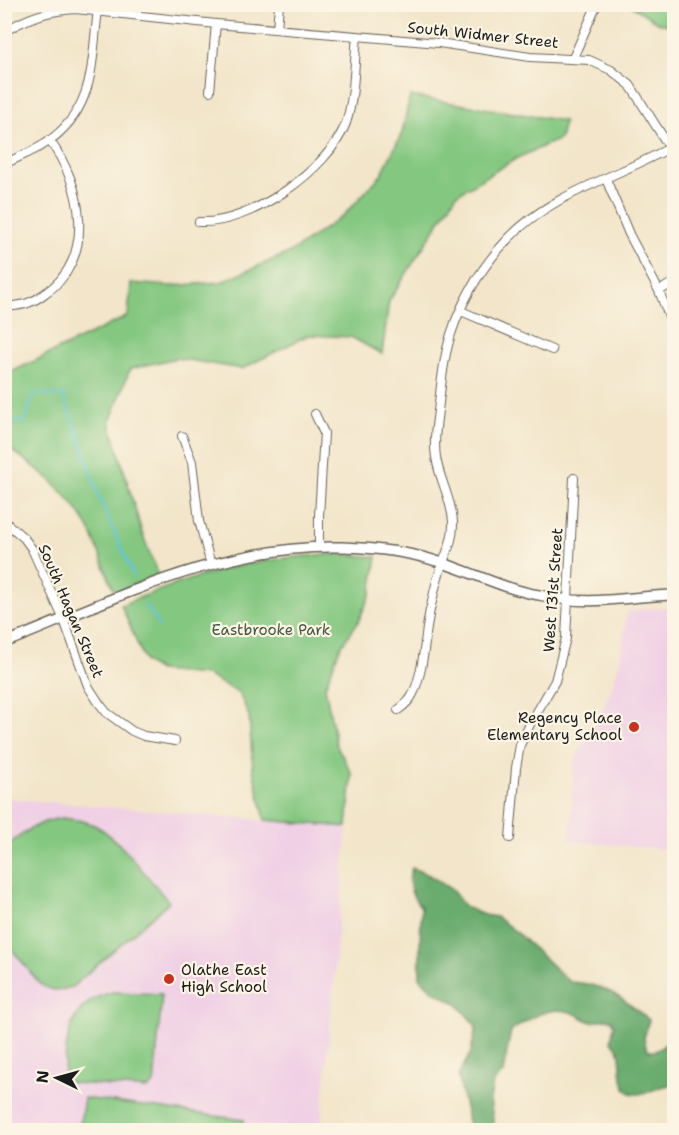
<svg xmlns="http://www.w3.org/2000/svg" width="679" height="1135" font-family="'Shantell Sans',sans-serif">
	<rect width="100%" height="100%" fill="#fcf5e5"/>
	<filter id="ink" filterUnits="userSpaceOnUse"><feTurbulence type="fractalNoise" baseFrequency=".0167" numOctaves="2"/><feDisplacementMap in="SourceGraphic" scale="12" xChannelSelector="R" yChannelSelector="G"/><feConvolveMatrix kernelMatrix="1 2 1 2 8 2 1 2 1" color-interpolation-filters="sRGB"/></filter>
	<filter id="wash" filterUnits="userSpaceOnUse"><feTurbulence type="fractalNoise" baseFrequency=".008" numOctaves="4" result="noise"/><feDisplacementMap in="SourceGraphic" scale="24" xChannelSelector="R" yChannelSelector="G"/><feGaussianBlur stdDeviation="1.35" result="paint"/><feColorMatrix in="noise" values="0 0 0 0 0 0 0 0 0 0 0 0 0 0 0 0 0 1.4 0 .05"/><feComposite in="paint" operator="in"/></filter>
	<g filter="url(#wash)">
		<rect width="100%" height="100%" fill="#f2e5c9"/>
		<path fill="#f0d0e5" d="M 674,607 L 674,850 L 570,841 L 574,761 L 601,713 L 613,684 L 621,655 L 627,611 Z
			M 4,798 L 347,827 L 321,1130 L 5,1130 Z"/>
		<path fill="#83c780" stroke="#50724e" stroke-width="1.5" d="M 630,5 L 674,5 L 674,25 L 660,24 Z
			M 410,96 L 564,121 L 560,139 L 517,158 L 457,194 L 389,301 L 382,354 L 351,337 L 308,335 L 242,369 L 176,358 L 130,369 L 110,422 L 142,533 L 158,575 L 115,593 C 106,573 100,552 91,533 C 73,495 39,468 5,446 L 5,375 L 128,316 L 131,283 L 170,286 L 221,282 L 291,252 L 344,215 L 381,175 L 402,133 Z
			M 337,554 L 377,557 L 371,593 L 358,622 L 340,648 L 325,687 L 336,744 L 352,774 L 347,827 L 265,820 L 253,770 L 249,716 L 239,693 L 207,675 L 159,671 L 145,662 L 121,605 C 198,574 253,557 337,554 Z
			M 62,818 C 73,819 84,820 94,825 C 117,835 151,882 169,902 L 72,987 C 59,991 51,992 40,984 L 5,941 L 4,848 C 23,833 38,821 62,818 Z
			M 113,992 L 162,994 L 154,1084 L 148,1089 L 63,1082 C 67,1041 65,1003 113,992 Z
			M 84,1098 L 244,1120 L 243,1130 L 79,1130 Z"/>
		<path fill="#6aac6e" stroke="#436445" stroke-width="1.5" d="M 412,868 L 429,875 L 452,890 L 465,907 L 484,915 L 496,917 L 515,931 L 570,982 C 605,983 624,999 649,1020 C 646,1032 640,1039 649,1051 C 663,1052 666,1041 674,1032 L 674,1084 C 663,1085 654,1091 643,1093 C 615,1100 624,1066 619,1052 C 618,1048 614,1044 611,1041 L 614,1025 L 612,1020 L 605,1019 L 592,1022 C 584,1020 578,1014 570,1012 C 548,1005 529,1019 511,1031 L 503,1073 L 493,1083 L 490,1100 L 494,1125 L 498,1130 L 470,1130 L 458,1076 L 471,1052 L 476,1026 L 457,1004 L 432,990 L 420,978 C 419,954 421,931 421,907 C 411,896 406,882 412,868 Z"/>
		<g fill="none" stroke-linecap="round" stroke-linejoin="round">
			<path stroke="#60c5dd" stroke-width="2" d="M 4,418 L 24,423 L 34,393 L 63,396 L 78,433 L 99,497 L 134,577
				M 145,604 L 159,626"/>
		</g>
	</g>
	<g filter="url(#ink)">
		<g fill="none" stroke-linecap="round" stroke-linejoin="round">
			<defs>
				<path id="minor" d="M 277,29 L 279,4
					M 4,32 C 27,17 50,10 76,9 L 216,24 L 439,43 L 530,57 L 589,60 L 611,70 L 630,85 L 670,148
					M 573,58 L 597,4
					M 210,91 L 216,24
					M 4,164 C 18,157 33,152 46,143 C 96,109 91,63 98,10
					M 606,179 L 629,234 L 659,291 L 674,329
					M 199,222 C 249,225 329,170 346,123 C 355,96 354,64 357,36
					M 659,291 L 674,282
					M 4,307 C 12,306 20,306 28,303 C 34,301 39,298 44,294 C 97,260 83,184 49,140
					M 461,311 L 552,350
					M 315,414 L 324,433 L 319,516 L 319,547
					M 182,436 L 192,462 L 199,521 L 211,565
					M 4,521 L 24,538 L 32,549 L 64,620 L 88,686 L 99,703 L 107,713 L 132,731 L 144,736 L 175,741
					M 398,710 C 405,705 410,701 413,694 C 425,667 424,638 430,610 C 433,598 435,586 439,574 C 444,557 454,541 453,522 C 452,500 439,479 436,457 C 433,439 437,420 439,403 C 441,385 443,366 447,349 C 456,309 480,268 508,239 C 552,192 619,177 673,146
					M 510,838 L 516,768 L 520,745 L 530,724 L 555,681 L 566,638 L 574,478"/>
				<path id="tertiary" d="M 4,643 C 113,600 222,544 342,547 C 373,548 406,551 436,561 C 470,571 503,589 539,595 C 561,600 584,602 607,600 C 629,599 652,595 674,595"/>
			</defs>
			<use href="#minor" stroke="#676259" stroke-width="10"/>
			<use href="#tertiary" stroke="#676259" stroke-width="12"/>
			<use href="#minor" stroke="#fff" stroke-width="8"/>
			<use href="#tertiary" stroke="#fff" stroke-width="9"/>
		</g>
	</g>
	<g fill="#c8321e" stroke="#fcf5e5" stroke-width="2">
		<circle cx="634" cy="727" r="6"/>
		<circle cx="169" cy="979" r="6"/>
	</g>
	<g text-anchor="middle" stroke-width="4.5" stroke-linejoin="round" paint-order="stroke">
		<g font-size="15" fill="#1c1c1c" stroke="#fcf5e5">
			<text transform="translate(483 35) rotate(6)" y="5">South Widmer Street</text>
			<text transform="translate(553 590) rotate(-86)" y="5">West 131st Street</text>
			<text transform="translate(71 611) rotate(67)" y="5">South Hagan Street</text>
		</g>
		<g font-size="15" fill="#40583f" stroke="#fcf5e5">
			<text x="271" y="635">Eastbrooke Park</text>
		</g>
		<g font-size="15" fill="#1c1c1c" stroke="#fcf5e5" text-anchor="end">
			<text x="622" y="723">Regency Place<tspan x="622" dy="17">Elementary School</tspan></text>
			<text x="181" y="975" text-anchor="start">Olathe East<tspan x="181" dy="17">High School</tspan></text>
		</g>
	</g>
	<rect width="679" height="1135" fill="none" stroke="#fcf5e5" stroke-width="24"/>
	<g transform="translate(57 1078) rotate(275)" stroke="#fcf5e5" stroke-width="4.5" paint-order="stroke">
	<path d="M0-4.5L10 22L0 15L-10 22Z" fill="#1c1c1c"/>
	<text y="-9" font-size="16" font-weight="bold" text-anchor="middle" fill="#1c1c1c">N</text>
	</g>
</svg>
